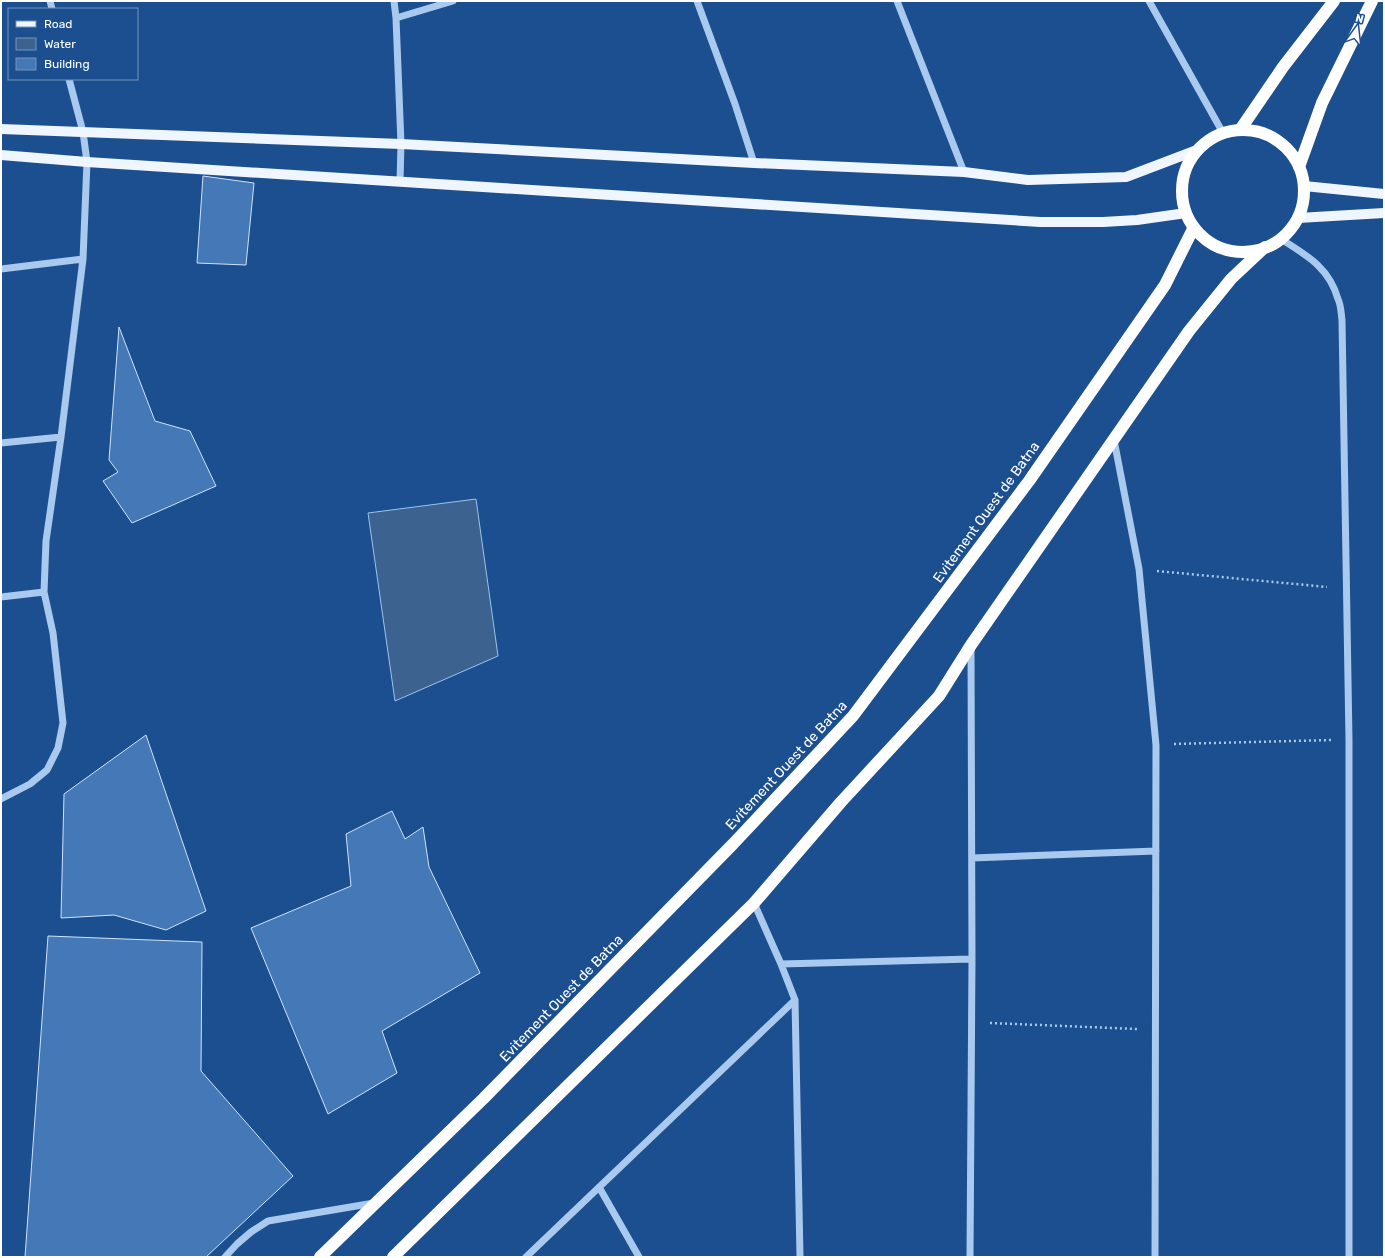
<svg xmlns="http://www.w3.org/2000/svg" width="1385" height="1258" font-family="Rubik,sans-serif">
	<rect width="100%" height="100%" fill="#1b4f8f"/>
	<path fill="#3c6290" stroke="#9cc4f0" d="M 476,499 L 498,656 L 395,701 L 368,513 Z"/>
	<path fill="#4478b7" stroke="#cfe3fa" d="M 203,176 L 254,183 L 246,265 L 197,263 Z
		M 119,327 L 155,421 L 190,431 L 216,486 L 132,523 L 103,481 L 118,472 L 109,460 Z
		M 146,735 L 206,911 L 166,930 L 114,915 L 61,918 L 64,794 Z
		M 392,811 L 405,839 L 423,827 L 429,867 L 480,973 L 382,1031 L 397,1073 L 328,1114 L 251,928 L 351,886 L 346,834 Z
		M 48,936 L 202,942 L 201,1071 L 293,1176 L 206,1257 L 25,1257 Z"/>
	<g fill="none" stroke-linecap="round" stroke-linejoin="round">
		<path stroke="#a9c9ee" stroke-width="2.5" stroke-dasharray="2 3" stroke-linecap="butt" d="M 1157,571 L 1327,587
			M 1174,744 L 1331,740
			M 990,1023 L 1137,1029"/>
		<path stroke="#a9c9ee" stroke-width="7" d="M 50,1 L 52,9
			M 394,1 L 396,18
			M 697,1 L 735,104 L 754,163
			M 897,1 L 964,172
			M 1149,1 L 1223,133
			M 400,182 L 401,144 L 396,18 L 453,1
			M 1281,239 C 1306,255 1329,267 1338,299 C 1341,305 1341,313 1342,320 L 1349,740 L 1349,1257
			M 1,269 L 83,259 L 87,162 L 83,132 L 69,79
			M 1114,440 L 1139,569 L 1156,745 L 1155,1257
			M 1,443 L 61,437
			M 1,597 L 44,592
			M 1,799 L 30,784 L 47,770 L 58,748 L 63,723 L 53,633 L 44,592 L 46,541 L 61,437 L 83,259
			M 972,858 L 1156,851
			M 754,903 L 781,964 L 795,1000 L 800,1257
			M 781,964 L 972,959
			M 599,1187 L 639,1257
			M 225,1257 L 237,1244 L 251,1232 L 268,1221 L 374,1203
			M 526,1257 L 795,1000
			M 970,1257 L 972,959 L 971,647"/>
		<path stroke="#f0f6ff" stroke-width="10" d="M 1,129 L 401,144 L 754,163 L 964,172 L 1028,180 L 1126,177 L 1197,150
			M 1,155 L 87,162 L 1040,222 L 1103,222 L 1137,220 L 1186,213
			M 1304,186 L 1384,194
			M 1298,218 L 1384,213"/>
		<path stroke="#fff" stroke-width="12" d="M 1240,130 L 1283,67 L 1334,1
			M1182 191a61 61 0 1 1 122 0a61 61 0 1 1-122 0Z
			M 1299,167 L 1322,103 L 1372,1
			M 320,1257 L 483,1099 L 733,844 L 853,716 L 1029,481 L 1165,285 L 1194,227
			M 393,1257 L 754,903 L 841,802 L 939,696 L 971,645 L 1189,331 L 1231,279 L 1265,247"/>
	</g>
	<g text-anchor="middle" stroke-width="4" stroke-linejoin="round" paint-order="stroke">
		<g font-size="14" fill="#fff" stroke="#1b4f8f">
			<text transform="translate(986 512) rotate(-54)" y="5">Evitement Ouest de Batna</text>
			<text transform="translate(786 765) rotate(-47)" y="5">Evitement Ouest de Batna</text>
			<text transform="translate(561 998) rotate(-46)" y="5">Evitement Ouest de Batna</text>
		</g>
	</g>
	<rect width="1385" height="1258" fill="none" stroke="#ffffff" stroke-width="4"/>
	<rect x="8" y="8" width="130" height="72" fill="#1b4f8f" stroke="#7695bc"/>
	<rect x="16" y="21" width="20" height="6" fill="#f0f6ff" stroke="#7695bc"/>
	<text x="44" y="28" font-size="12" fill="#ffffff">Road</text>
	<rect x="16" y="38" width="20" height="12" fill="#3c6290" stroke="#7695bc"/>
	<text x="44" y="48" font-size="12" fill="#ffffff">Water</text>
	<rect x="16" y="58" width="20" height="12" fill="#4478b7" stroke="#7695bc"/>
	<text x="44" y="68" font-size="12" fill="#ffffff">Building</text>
	<g transform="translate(1357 28) rotate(15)" stroke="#1b4f8f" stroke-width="3" paint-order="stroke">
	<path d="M0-3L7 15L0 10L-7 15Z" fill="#ffffff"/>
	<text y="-6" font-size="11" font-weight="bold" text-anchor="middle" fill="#ffffff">N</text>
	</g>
</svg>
